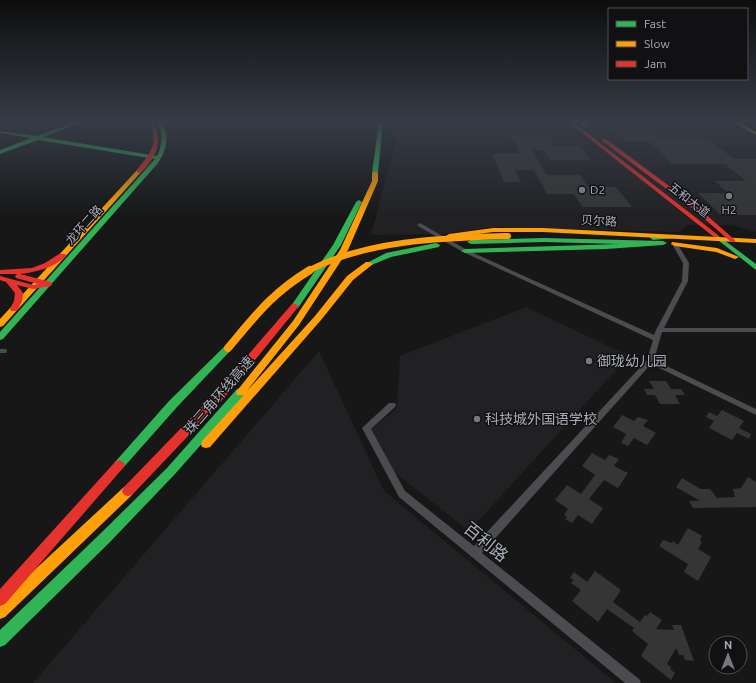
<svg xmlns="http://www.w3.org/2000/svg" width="756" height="683" font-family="Ubuntu,'Noto Sans SC',sans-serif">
	<rect width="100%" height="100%" fill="#171717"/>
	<path fill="#212123" d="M 398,121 L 712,121 L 736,126 L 756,138 L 756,232 L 731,225 L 688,225 L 678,232 L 493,227 L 444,234 L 371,235 L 399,128 Z
		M 526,307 L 629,356 L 469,531 L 384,464 L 371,430 L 397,408 L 400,356 Z
		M 319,351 L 384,491 L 616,683 L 33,683 Z"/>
	<path fill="#1d241e" d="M 152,161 L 52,274 L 50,274 Z"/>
	<path fill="#353536" d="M 612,129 L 648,129 L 660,139 L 708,139 L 734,159 L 756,159 L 756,215 L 721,215 L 698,193 L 728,193 L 715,181 L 746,181 L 725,164 L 672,164 L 648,141 L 625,141 Z
		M 511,136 L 549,136 L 555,146 L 580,146 L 591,160 L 550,160 L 544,150 L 532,150 L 547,175 L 580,175 L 588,187 L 616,187 L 632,207 L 582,207 L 574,194 L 547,194 L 534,170 L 515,170 L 521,182 L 504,182 L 492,154 L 520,153 Z
		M 649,381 L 666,381 L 671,389 L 681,389 L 685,395 L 675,395 L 680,404 L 660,404 L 655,395 L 647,395 L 644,389 L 654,389 Z
		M 722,410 L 744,421 L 739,428 L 751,434 L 749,439 L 737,433 L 732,440 L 709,428 L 714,421 L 706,417 L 709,412 L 717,416 Z
		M 622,415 L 634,421 L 638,417 L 648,420 L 643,426 L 656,433 L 647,445 L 634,438 L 628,446 L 621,443 L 626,434 L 613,427 Z
		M 592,453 L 605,460 L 609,455 L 619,459 L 614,466 L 628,473 L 618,488 L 604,480 L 589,499 L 603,508 L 592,524 L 578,515 L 572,523 L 565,519 L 567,517 L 564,515 L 568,509 L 555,500 L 567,485 L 581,494 L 595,475 L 582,466 Z
		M 748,477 L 756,482 L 756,507 L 693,508 L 689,501 L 700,501 L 676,487 L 682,478 L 701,489 L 710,489 L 717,498 L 735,497 L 733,489 L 741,488 Z
		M 688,528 L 702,536 L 700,540 L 702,542 L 698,549 L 711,557 L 698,581 L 684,572 L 688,564 L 659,546 L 663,540 L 672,543 L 673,541 L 678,545 Z
		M 595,571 L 621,590 L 613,602 L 640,622 L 645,615 L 647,616 L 650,612 L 662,620 L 656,629 L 674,630 L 672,625 L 681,625 L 694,661 L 685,660 L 683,655 L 679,655 L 676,648 L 667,664 L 671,667 L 670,669 L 675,673 L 671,680 L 641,656 L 648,644 L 632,631 L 634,628 L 607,609 L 598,622 L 572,601 L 581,590 L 571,583 L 574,580 L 570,578 L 574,572 L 587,582 Z"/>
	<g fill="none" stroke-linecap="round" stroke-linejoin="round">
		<path fill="#4b4c50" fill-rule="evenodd" d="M 171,121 L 178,121 L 161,125 L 159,124 Z
			M 420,223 L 467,250 L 654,335 L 656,330 L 682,281 L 683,263 L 672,244 L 673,243 L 677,243 L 689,263 L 688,281 L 664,328 L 756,328 L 756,332 L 662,332 L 654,360 L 756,409 L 756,415 L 651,364 L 482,553 L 639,679 L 641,683 L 625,683 L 399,497 L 362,428 L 389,403 L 395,403 L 396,405 L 395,407 L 371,429 L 405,491 L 474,546 L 647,360 L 653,340 L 463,252 L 418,226 L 417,225 Z
			M 0,349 L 6,349 L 7,351 L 6,353 L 0,353 Z"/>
		<path fill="#30b455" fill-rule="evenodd" d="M 78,121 L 84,121 L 43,137 L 157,156 C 163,143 163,133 157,121 L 161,121 C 170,136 167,149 158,163 L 3,339 L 0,340 L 0,332 L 155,159 L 38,140 L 0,154 L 0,150 L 31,138 L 0,133 L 0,131 L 37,136 Z
			M 379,121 L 383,121 L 378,173 L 375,175 L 372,173 Z
			M 581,121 L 585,121 L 587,127 L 583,127 Z
			M 359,200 L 362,202 L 341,245 L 298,308 L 292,308 L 291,306 L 333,245 L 356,202 Z
			M 716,234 L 756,264 L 756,270 L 714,237 L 714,235 Z
			M 673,235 L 675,236 L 675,238 L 653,240 L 650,238 L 653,236 Z
			M 543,238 L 663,241 L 667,243 L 663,245 L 606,249 L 465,253 L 461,251 L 465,249 L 619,244 L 543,242 L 471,244 L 467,242 L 471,240 Z
			M 436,243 L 440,245 L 439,247 L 391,257 L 369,266 L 365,264 L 386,253 Z
			M 228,345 L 231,346 L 233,348 L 231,350 L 177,407 L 123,468 L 119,470 L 115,468 L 113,465 L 115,462 L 169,401 L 225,346 Z
			M 241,388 L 245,389 L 246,392 L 245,395 L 175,474 L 110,542 L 5,645 L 0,647 L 0,630 L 100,534 L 167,468 L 237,389 Z"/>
		<path fill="#ff9f0a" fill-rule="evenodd" d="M 731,121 L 736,121 L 756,132 L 756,135 Z
			M 137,170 L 142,171 L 3,326 L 0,327 L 0,319 Z
			M 375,171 L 378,173 L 378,181 L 348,250 L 299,325 L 247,391 L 315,316 L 347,276 L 366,262 L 369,262 L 373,264 L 353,280 L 321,320 L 210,447 L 206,448 L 202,447 L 201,444 L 202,441 L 244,395 L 237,395 L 236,392 L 293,321 L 340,250 L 372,181 L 372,173 Z
			M 493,228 L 543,228 L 756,239 L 756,243 L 543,232 L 493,232 L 449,238 L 446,236 L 449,234 Z
			M 672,242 L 717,248 L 739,257 L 735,259 L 716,252 L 675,246 L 671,244 Z
			M 128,486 L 132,487 L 134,491 L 132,495 L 5,617 L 0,619 L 0,602 L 124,487 Z"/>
		<path fill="#e5322d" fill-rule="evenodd" d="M 149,121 L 153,121 C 161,136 160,148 150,162 C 147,166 144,171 139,173 L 136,171 C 150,153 160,144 149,121 Z
			M 567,121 L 572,121 L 718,235 L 718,237 L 714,237 Z
			M 602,139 L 606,139 L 696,206 L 735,240 L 735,242 L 731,242 L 692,208 L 602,141 Z
			M 59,254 L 65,254 L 66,256 C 54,268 36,272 20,274 L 51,282 L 52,284 L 51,286 L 33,289 L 17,285 L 23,293 L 22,301 L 17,311 L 11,311 L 10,309 L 14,301 L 15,293 L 6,282 L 0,280 L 0,276 L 33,285 L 38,284 L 16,278 L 15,276 L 17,274 L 0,274 L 0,270 L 32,268 L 45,263 Z
			M 292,304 L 295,304 L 299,306 L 225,397 L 132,495 L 128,496 L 124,495 L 122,491 L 124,487 L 217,391 Z
			M 119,460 L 123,462 L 125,465 L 123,468 L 5,604 L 0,606 L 0,589 L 115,462 Z"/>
		<path stroke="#ff9f0a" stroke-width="6" d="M 308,271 C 366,240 444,238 508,236"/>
		<path stroke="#ff9f0a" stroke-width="8" d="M 228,348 C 256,315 272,293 310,270"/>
	</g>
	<linearGradient id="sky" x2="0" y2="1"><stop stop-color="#0d0d0d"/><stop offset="0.56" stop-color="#363c47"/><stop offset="1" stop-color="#363c47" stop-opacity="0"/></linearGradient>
	<rect width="756" height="217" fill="url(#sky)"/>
	<g fill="#757880" stroke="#111113" stroke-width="1.5">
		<circle cx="582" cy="190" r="4"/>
		<circle cx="729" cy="196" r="4"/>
		<circle cx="589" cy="361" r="4"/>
		<circle cx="477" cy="419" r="4"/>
	</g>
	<g text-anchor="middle" stroke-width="3" stroke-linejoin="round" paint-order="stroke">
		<g font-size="12" fill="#a8adb8" stroke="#111113" text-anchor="start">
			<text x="590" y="194">D2</text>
			<text x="729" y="214" text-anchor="middle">H2</text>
		</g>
		<g font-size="12" fill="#a8adb8" stroke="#111113">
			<text transform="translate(689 200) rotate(38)" y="4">五和大道</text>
			<text transform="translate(599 221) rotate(3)" y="4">贝尔路</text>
			<text transform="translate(84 225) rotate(-48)" y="4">龙环二路</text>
		</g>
		<g font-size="14" fill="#a8adb8" stroke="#111113" text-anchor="start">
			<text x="597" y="366">御珑幼儿园</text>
			<text x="485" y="424">科技城外国语学校</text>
		</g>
		<g font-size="14" fill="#a8adb8" stroke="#111113">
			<text transform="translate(219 395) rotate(-49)" y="5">珠三角环线高速</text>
		</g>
		<g font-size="17" fill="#a8adb8" stroke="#111113">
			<text transform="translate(486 542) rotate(39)" y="6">百利路</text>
		</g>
	</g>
	<rect x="608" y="8" width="140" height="72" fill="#111113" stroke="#4d4f55"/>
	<rect x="616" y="21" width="20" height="6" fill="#30b455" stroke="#4d4f55"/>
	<text x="644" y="28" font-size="12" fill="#a8adb8">Fast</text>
	<rect x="616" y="41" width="20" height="6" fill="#ff9f0a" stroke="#4d4f55"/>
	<text x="644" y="48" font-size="12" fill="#a8adb8">Slow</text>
	<rect x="616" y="61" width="20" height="6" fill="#e5322d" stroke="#4d4f55"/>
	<text x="644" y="68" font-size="12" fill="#a8adb8">Jam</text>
	<g transform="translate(728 655)"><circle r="19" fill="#111113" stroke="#4d4f55"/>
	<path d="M0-3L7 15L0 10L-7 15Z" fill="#757880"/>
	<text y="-6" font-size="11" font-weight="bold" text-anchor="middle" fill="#a8adb8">N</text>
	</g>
</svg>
